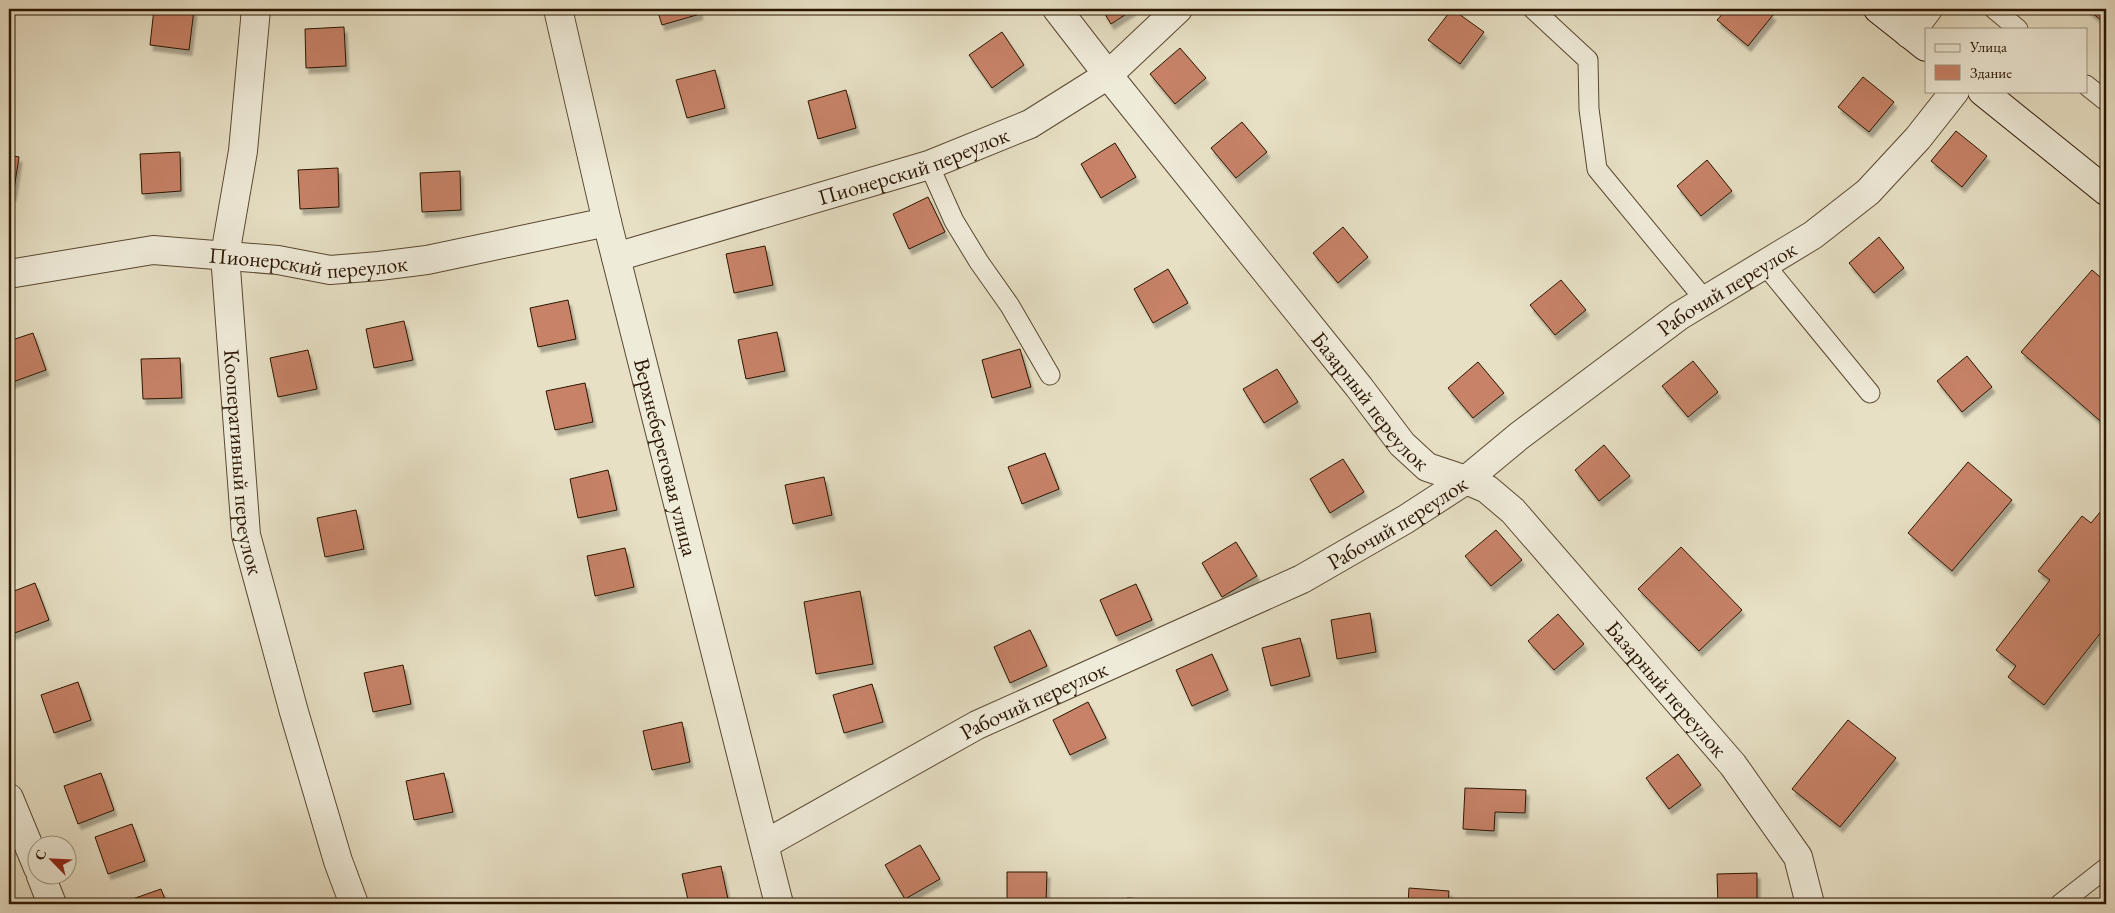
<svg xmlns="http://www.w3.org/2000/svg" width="2115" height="913" font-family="'EB Garamond',serif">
	<defs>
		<filter id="shadow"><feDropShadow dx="3" dy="5.5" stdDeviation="1" flood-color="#0004"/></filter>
	</defs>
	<rect width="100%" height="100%" fill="#e7e0c5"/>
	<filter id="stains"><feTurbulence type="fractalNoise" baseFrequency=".004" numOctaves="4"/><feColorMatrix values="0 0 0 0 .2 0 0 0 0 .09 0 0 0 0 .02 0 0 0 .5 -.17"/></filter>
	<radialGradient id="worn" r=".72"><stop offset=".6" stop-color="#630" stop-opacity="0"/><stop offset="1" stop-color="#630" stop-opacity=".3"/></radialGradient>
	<path fill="#c78267" stroke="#2a1500" filter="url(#shadow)" d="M 154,9 L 194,10 L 189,50 L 150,45 Z
		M 657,9 L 699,9 L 700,14 L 662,25 Z
		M 1102,9 L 1134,9 L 1111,24 Z
		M 1452,9 L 1484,32 L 1460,64 L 1428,40 Z
		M 1727,9 L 1765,9 L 1773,15 L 1748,46 L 1717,20 Z
		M 2087,9 L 2106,9 L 2106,24 Z
		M 344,27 L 346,66 L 306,68 L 305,29 Z
		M 1002,32 L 1024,65 L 992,88 L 969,55 Z
		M 1180,48 L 1206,78 L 1175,104 L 1150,74 Z
		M 715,70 L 725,108 L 687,118 L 676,80 Z
		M 1863,77 L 1894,102 L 1869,132 L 1838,107 Z
		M 846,90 L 856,128 L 818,139 L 808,101 Z
		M 1242,122 L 1267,152 L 1236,178 L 1211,148 Z
		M 1956,131 L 1987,156 L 1962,187 L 1931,161 Z
		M 1115,143 L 1136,177 L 1101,198 L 1081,164 Z
		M 180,152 L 181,191 L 142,194 L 140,154 Z
		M 9,155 L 19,157 L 13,196 L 9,196 Z
		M 1707,160 L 1732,191 L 1701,216 L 1677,186 Z
		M 338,168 L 339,207 L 300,209 L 298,170 Z
		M 460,171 L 461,210 L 422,212 L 420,173 Z
		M 928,197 L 945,232 L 909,249 L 893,214 Z
		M 1343,227 L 1368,257 L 1338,283 L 1313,253 Z
		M 1879,237 L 1904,268 L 1874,293 L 1849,263 Z
		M 765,246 L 773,285 L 734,293 L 726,254 Z
		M 1168,269 L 1188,303 L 1153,323 L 1134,289 Z
		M 2092,270 L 2106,282 L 2106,426 L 2021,352 Z
		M 1561,280 L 1586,310 L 1555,335 L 1530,305 Z
		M 568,300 L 576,339 L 538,347 L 530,308 Z
		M 404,321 L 413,360 L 374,368 L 366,329 Z
		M 777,332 L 785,371 L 746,379 L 738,340 Z
		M 33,333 L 46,370 L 10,383 L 9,341 Z
		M 1020,349 L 1031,387 L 992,398 L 982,360 Z
		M 308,350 L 317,389 L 278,397 L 270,358 Z
		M 1967,356 L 1992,387 L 1962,412 L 1937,381 Z
		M 180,358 L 182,398 L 143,399 L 141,359 Z
		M 1693,361 L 1718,392 L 1688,417 L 1662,386 Z
		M 1478,362 L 1504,393 L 1473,418 L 1448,388 Z
		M 1277,369 L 1298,402 L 1264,423 L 1243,389 Z
		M 585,383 L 593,422 L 555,430 L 546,391 Z
		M 1604,445 L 1630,476 L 1599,501 L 1575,470 Z
		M 1045,453 L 1059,489 L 1022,504 L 1008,467 Z
		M 1343,459 L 1364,492 L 1330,513 L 1310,479 Z
		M 1968,462 L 2012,500 L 1952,571 L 1908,533 Z
		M 608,470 L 617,510 L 578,518 L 570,479 Z
		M 824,477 L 832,515 L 793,524 L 785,485 Z
		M 2106,505 L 2106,626 L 2044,705 L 2008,677 L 2016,666 L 1996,650 L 2050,580 L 2038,571 L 2082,516 L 2091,523 Z
		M 356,510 L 364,549 L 325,557 L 317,518 Z
		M 1496,530 L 1522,560 L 1491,586 L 1465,556 Z
		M 1236,542 L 1257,576 L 1222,597 L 1202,563 Z
		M 1681,547 L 1742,610 L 1699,651 L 1638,589 Z
		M 625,548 L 634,587 L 595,596 L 587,556 Z
		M 35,583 L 49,620 L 12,634 L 9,625 L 9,593 Z
		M 1136,584 L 1152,620 L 1116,636 L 1100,600 Z
		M 860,591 L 873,664 L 816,674 L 804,602 Z
		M 1370,613 L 1376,652 L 1337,659 L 1331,620 Z
		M 1558,614 L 1584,644 L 1554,670 L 1528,641 Z
		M 1030,630 L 1047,666 L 1010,683 L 994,647 Z
		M 1300,638 L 1310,676 L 1271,686 L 1262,648 Z
		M 1212,654 L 1228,690 L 1192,706 L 1176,670 Z
		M 403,665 L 411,704 L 373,712 L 364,673 Z
		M 78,682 L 91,720 L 54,733 L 41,695 Z
		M 872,684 L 883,722 L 844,733 L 833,695 Z
		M 1088,702 L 1106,738 L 1070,755 L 1053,720 Z
		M 1848,720 L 1896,758 L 1840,827 L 1792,789 Z
		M 682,722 L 690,762 L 652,770 L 643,731 Z
		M 1678,754 L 1701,785 L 1669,809 L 1646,778 Z
		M 101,773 L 114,810 L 78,824 L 64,786 Z
		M 444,773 L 453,812 L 414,820 L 406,781 Z
		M 1465,788 L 1526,790 L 1525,813 L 1495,812 L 1494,831 L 1463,829 Z
		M 132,824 L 145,861 L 108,874 L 95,837 Z
		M 920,845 L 940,879 L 905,899 L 885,865 Z
		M 721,866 L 729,904 L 689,904 L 682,874 Z
		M 1007,872 L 1047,872 L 1046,904 L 1007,904 Z
		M 1757,873 L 1757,904 L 1718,904 L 1717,874 Z
		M 1409,888 L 1449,891 L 1448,904 L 1408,904 Z
		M 161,889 L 167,904 L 125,904 L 124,902 Z
		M 1127,898 L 1167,900 L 1166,904 L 1126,904 Z"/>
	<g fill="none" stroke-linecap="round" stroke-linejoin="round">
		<defs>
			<path id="service" d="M 1533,9 L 1588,60 L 1589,109 L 1597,169 L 1705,300
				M 1994,9 L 2018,29
				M 2086,85 L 2106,101
				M 929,165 L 954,221 L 979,262 L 1010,306 L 1050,375
				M 1765,265 L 1870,393
				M 2060,904 L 2106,868"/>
			<g id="minor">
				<path id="s1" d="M 256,9 L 243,151 L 225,255 L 246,535 L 294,712 L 338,861 L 354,904"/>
				<path id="s2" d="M 1057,9 L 1108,75 L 1359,387 L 1402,444 L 1427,467 L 1466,480 L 1487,489 L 1513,511 L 1733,765 L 1798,857 L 1810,904"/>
				<path d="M 1909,34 L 1928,9"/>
				<path id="s3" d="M 616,257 L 929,165 L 1030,124 L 1108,75 L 1178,9"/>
				<path id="s4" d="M 9,274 L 153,250 L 278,260 L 330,270 L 379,266 L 427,260 L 607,222"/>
				<path d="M 9,798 L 38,868"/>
				<path id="s5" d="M 765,844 L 977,725 L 1302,579 L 1406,519 L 1466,480 L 1519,436 L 1679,316 L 1813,235 L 1868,192 L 1918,138 L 1955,91"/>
				<path d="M 41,876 L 52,904"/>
			</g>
			<g id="tertiary">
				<path id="s6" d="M 558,9 L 607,222 L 779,904"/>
			</g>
			<path id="secondary" d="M 1878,9 L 1926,47
				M 1982,91 L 2106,191"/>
		</defs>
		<use href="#service" stroke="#594831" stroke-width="21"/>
		<use href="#minor" stroke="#594831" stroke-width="30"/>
		<use href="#tertiary" stroke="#594831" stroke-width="30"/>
		<use href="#secondary" stroke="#2a1500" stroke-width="30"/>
		<use href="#service" stroke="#efebd9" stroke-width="19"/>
		<use href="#minor" stroke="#efebd9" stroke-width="28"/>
		<use href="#tertiary" stroke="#efebd9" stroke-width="28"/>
		<use href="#secondary" stroke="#efebd9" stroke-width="28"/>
	</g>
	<g text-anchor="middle" stroke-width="4" stroke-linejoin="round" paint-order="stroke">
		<g font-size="22" fill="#2a1500" stroke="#efebd9">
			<text dy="8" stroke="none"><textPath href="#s3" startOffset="311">Пионерский переулок</textPath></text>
			<text dy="8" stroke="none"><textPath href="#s4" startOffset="302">Пионерский переулок</textPath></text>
			<text dy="8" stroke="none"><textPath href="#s5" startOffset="1115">Рабочий переулок</textPath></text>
			<text dy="8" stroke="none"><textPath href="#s2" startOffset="502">Базарный переулок</textPath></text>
			<text dy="8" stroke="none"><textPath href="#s6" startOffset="461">Верхнебереговая улица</textPath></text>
			<text dy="8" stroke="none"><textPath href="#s1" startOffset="456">Кооперативный переулок</textPath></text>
			<text dy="8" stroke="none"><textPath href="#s5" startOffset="710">Рабочий переулок</textPath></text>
			<text dy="8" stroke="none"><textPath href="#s2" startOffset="922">Базарный переулок</textPath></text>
			<text dy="8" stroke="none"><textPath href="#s5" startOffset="305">Рабочий переулок</textPath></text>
		</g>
	</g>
	<rect width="2115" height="913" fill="none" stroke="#e7e0c5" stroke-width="30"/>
	<rect x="10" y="10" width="2095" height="893" fill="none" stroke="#2a1500" stroke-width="2.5"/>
	<rect x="15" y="15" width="2085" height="883" fill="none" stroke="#2a1500"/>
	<rect x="1925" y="28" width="162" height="65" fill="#efebd9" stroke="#a09582"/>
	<rect x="1935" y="44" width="25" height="8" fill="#efebd9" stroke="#a09582"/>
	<text x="1970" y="52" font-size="15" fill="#2a1500">Улица</text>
	<rect x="1935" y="65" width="25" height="15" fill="#c78267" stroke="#a09582"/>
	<text x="1970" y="78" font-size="15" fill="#2a1500">Здание</text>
	<g transform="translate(52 860) rotate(294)"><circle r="24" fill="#efebd9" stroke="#a09582"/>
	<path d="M0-4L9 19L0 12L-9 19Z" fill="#8f2418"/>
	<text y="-8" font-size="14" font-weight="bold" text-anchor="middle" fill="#2a1500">С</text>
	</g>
	<rect width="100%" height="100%" filter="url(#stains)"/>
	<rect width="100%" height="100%" fill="url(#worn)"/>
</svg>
